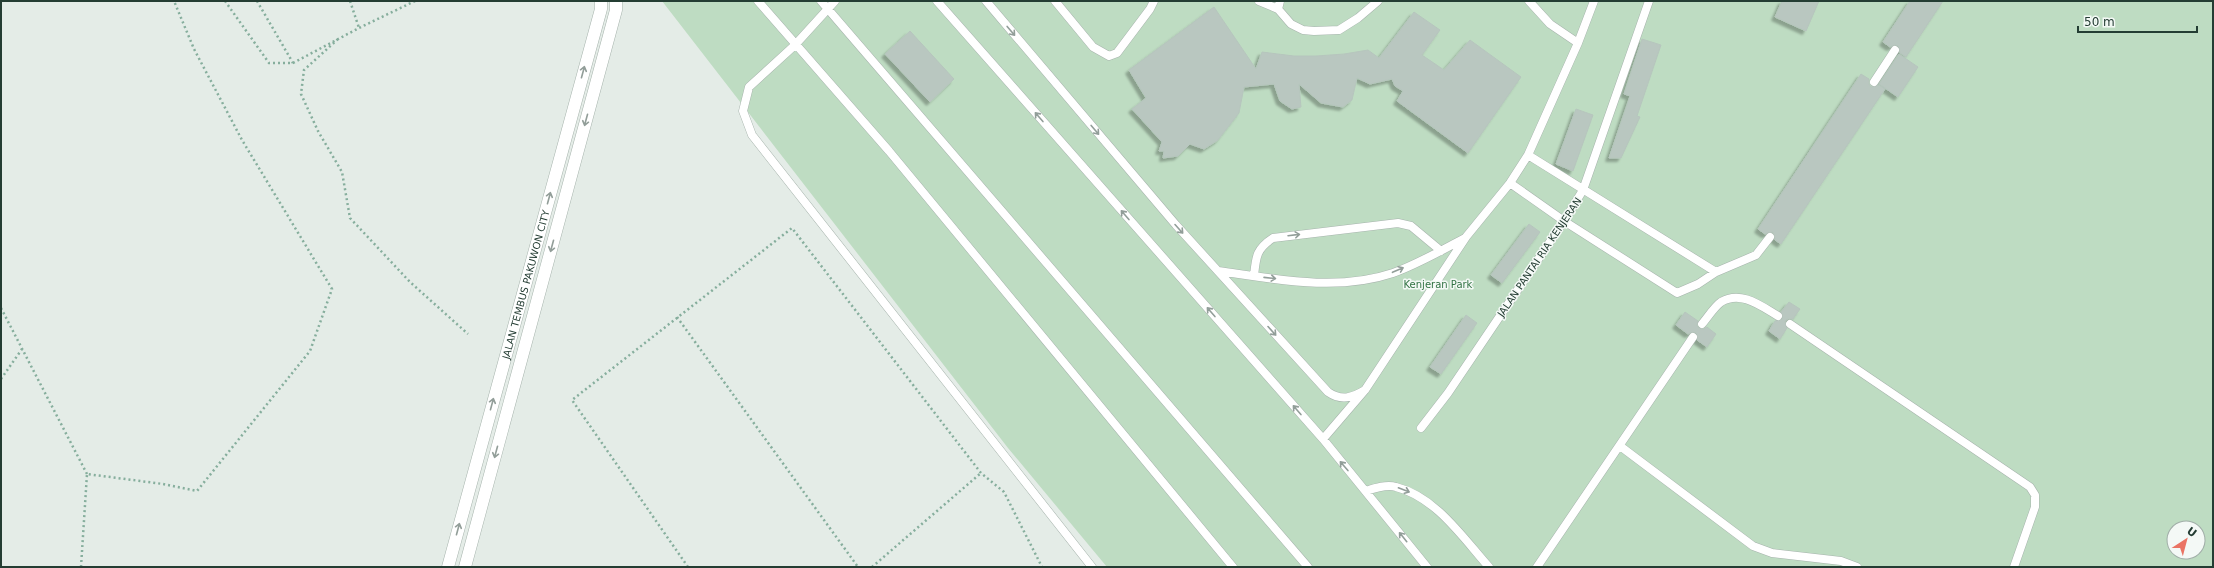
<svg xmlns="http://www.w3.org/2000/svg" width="2214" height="568" font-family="'DejaVu Sans',sans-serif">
	<defs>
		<filter id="shadow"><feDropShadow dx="-3.5" dy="3.5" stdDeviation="1" flood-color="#0004"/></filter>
	</defs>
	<rect width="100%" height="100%" fill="#e4ece7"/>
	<path fill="#bedcc2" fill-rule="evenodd" d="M 662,1 L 2213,1 L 2213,567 L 1107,567 L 1008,448 ZM 2174,528 L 2198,528 L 2198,552 L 2174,552 Z"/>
	<path fill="#b9c7c0" stroke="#b6c6bd" filter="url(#shadow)" d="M 1782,1 L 1819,1 L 1806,31 L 1775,17 Z
		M 1910,1 L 1943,1 L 1906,57 L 1900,53 L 1898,46 L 1895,45 L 1890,47 L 1883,42 Z
		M 1214,7 L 1256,69 L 1262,52 L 1294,56 L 1316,56 L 1344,54 L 1368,50 L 1379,58 L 1414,12 L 1440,30 L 1422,55 L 1444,70 L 1470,40 L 1521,77 L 1468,153 L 1397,101 L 1403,91 L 1395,86 L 1392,79 L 1370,84 L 1357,78 L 1352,100 L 1343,107 L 1321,103 L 1299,84 L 1301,107 L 1292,109 L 1280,101 L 1274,84 L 1244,87 L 1239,113 L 1218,140 L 1204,149 L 1190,144 L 1178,156 L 1163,158 L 1164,151 L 1159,151 L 1162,142 L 1132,109 L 1146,98 L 1129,70 Z
		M 910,31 L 954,79 L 930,102 L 885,54 Z
		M 1642,39 L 1661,45 L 1637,116 L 1640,117 L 1621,158 L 1609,158 L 1630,96 L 1624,94 Z
		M 1899,54 L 1918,67 L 1898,97 L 1879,84 Z
		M 1861,74 L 1869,79 L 1869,84 L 1871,87 L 1879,85 L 1885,89 L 1781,244 L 1775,240 L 1773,232 L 1765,234 L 1758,229 Z
		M 1576,109 L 1593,115 L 1573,171 L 1556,164 Z
		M 1529,224 L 1540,232 L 1502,283 L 1491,275 Z
		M 1789,302 L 1800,309 L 1793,319 L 1788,319 L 1785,321 L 1787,328 L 1780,339 L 1769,331 L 1775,321 L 1782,319 L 1781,312 Z
		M 1685,312 L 1698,321 L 1697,326 L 1699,328 L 1704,329 L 1707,327 L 1716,334 L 1707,347 L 1697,340 L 1696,333 L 1693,332 L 1688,334 L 1676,325 Z
		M 1466,315 L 1477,323 L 1441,374 L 1430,367 Z"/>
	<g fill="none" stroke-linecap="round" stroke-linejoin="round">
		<defs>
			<path id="service" d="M 758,1 L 889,151 L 1233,567
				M 821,1 L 1308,567
				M 835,1 L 795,45 L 749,87 L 743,111 L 752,135 L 1092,567
				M 937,1 L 1323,439 L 1427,567
				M 986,1 L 1176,225 L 1328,392 C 1341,401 1352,398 1365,390
				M 1055,1 L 1093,47 L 1109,56 L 1117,53 L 1150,9 L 1154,1
				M 1259,1 L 1278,9 L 1291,24 L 1303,30 L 1314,31 L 1339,30 L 1358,18 L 1378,1
				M 1529,1 L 1550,24 L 1578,43
				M 1278,9 L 1280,1
				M 1874,82 L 1895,50
				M 1528,155 L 1716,272
				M 1510,183 L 1564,221 L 1677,293 L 1698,284 L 1716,272 L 1756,255 L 1770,237
				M 1218,271 C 1275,279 1337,292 1393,273 C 1418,264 1442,250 1465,238
				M 1254,276 C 1256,257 1256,249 1273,238 L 1398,223 L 1411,226 L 1441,251
				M 1702,324 C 1708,317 1714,307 1721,302 C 1741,290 1761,306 1778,316
				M 1790,324 L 2030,487 L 2035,495 L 2035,507 L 2014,567
				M 1421,428 L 1448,393 L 1564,221 L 1583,190 L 1649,1
				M 1323,439 L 1365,390 L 1466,237 L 1510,183 L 1528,155 L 1578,43 L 1594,1
				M 1620,446 L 1753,546 L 1772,553 L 1841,561 L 1857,567
				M 1366,491 C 1375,488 1387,484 1396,487 C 1436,497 1463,538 1489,567
				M 1537,567 L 1693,337"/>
			<g id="tertiary">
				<path id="s1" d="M 448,567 L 601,9 L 601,1"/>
				<path d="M 465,567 L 616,10 L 616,1"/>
			</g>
		</defs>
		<use href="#service" stroke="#a7b4ad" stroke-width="9"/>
		<use href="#tertiary" stroke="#a7b4ad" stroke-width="13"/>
		<path stroke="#86ae9d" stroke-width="2.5" stroke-dasharray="2 3" stroke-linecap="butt" d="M 225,1 L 269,63 L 293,63 L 359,28 L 415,1
			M 257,1 L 293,63
			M 350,1 L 359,28
			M 338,39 L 304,70 L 301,94 L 318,131 L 342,172 L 350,218 L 410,282 L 468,334
			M 1,308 L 87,474
			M 677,317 L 858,567
			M 1,379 L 22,349
			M 81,567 L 87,474 L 163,484 L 197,491 L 310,351 L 332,289 L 242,140 L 194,49 L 174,1
			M 688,567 L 572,400 L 792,228 L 981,473 L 1004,492 L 1042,567
			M 872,567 L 981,473"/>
		<use href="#service" stroke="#fff" stroke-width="8"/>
		<use href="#tertiary" stroke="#fff" stroke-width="12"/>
	</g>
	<defs><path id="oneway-shaft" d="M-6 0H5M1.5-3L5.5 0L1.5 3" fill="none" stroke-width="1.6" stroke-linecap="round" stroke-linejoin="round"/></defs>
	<g stroke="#929e99">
		<use href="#oneway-shaft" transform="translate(1011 31) rotate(50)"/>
		<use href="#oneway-shaft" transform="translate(583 72) rotate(-75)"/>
		<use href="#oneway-shaft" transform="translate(1039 117) rotate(-131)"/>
		<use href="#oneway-shaft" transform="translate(586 120) rotate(105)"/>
		<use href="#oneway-shaft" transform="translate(1095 130) rotate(50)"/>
		<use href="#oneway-shaft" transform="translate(549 198) rotate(-75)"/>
		<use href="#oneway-shaft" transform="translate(1125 215) rotate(-131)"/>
		<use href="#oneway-shaft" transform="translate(1179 229) rotate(48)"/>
		<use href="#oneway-shaft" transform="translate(1294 235) rotate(-7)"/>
		<use href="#oneway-shaft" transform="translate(552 246) rotate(105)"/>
		<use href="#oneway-shaft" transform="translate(1398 270) rotate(-23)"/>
		<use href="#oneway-shaft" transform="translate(1270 278) rotate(6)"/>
		<use href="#oneway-shaft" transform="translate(1211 312) rotate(-131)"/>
		<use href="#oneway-shaft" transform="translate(1272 331) rotate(48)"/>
		<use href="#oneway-shaft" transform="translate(492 404) rotate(-75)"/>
		<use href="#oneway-shaft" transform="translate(1297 410) rotate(-131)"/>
		<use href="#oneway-shaft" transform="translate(496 452) rotate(105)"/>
		<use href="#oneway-shaft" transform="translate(1344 466) rotate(-131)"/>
		<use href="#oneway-shaft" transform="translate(1404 490) rotate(21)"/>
		<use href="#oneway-shaft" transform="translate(458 529) rotate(-75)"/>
		<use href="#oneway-shaft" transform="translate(1403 537) rotate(-129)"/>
	</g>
	<g text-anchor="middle" stroke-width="3" stroke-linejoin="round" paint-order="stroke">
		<g font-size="10" fill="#243d33" stroke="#f4f9f6">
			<text transform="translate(1539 257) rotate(-56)" y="4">JALAN PANTAI RIA KENJERAN</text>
			<text dy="4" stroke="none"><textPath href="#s1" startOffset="293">JALAN TEMBUS PAKUWON CITY</textPath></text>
		</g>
		<g font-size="10" fill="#307242" stroke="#f4f9f6">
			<text x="1438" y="288">Kenjeran Park</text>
		</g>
	</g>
	<rect width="2214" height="568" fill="none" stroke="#243d33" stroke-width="4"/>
	<g transform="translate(2186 540) rotate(36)"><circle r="19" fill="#f4f9f6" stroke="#a1aea8"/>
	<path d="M0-3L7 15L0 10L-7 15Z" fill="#ea7464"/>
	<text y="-6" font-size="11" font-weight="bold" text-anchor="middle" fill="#243d33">U</text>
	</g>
	<path d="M2078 26v6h119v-6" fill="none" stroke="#243d33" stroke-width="2"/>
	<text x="2084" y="26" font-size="12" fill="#243d33" stroke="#f4f9f6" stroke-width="3" paint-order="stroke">50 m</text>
</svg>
